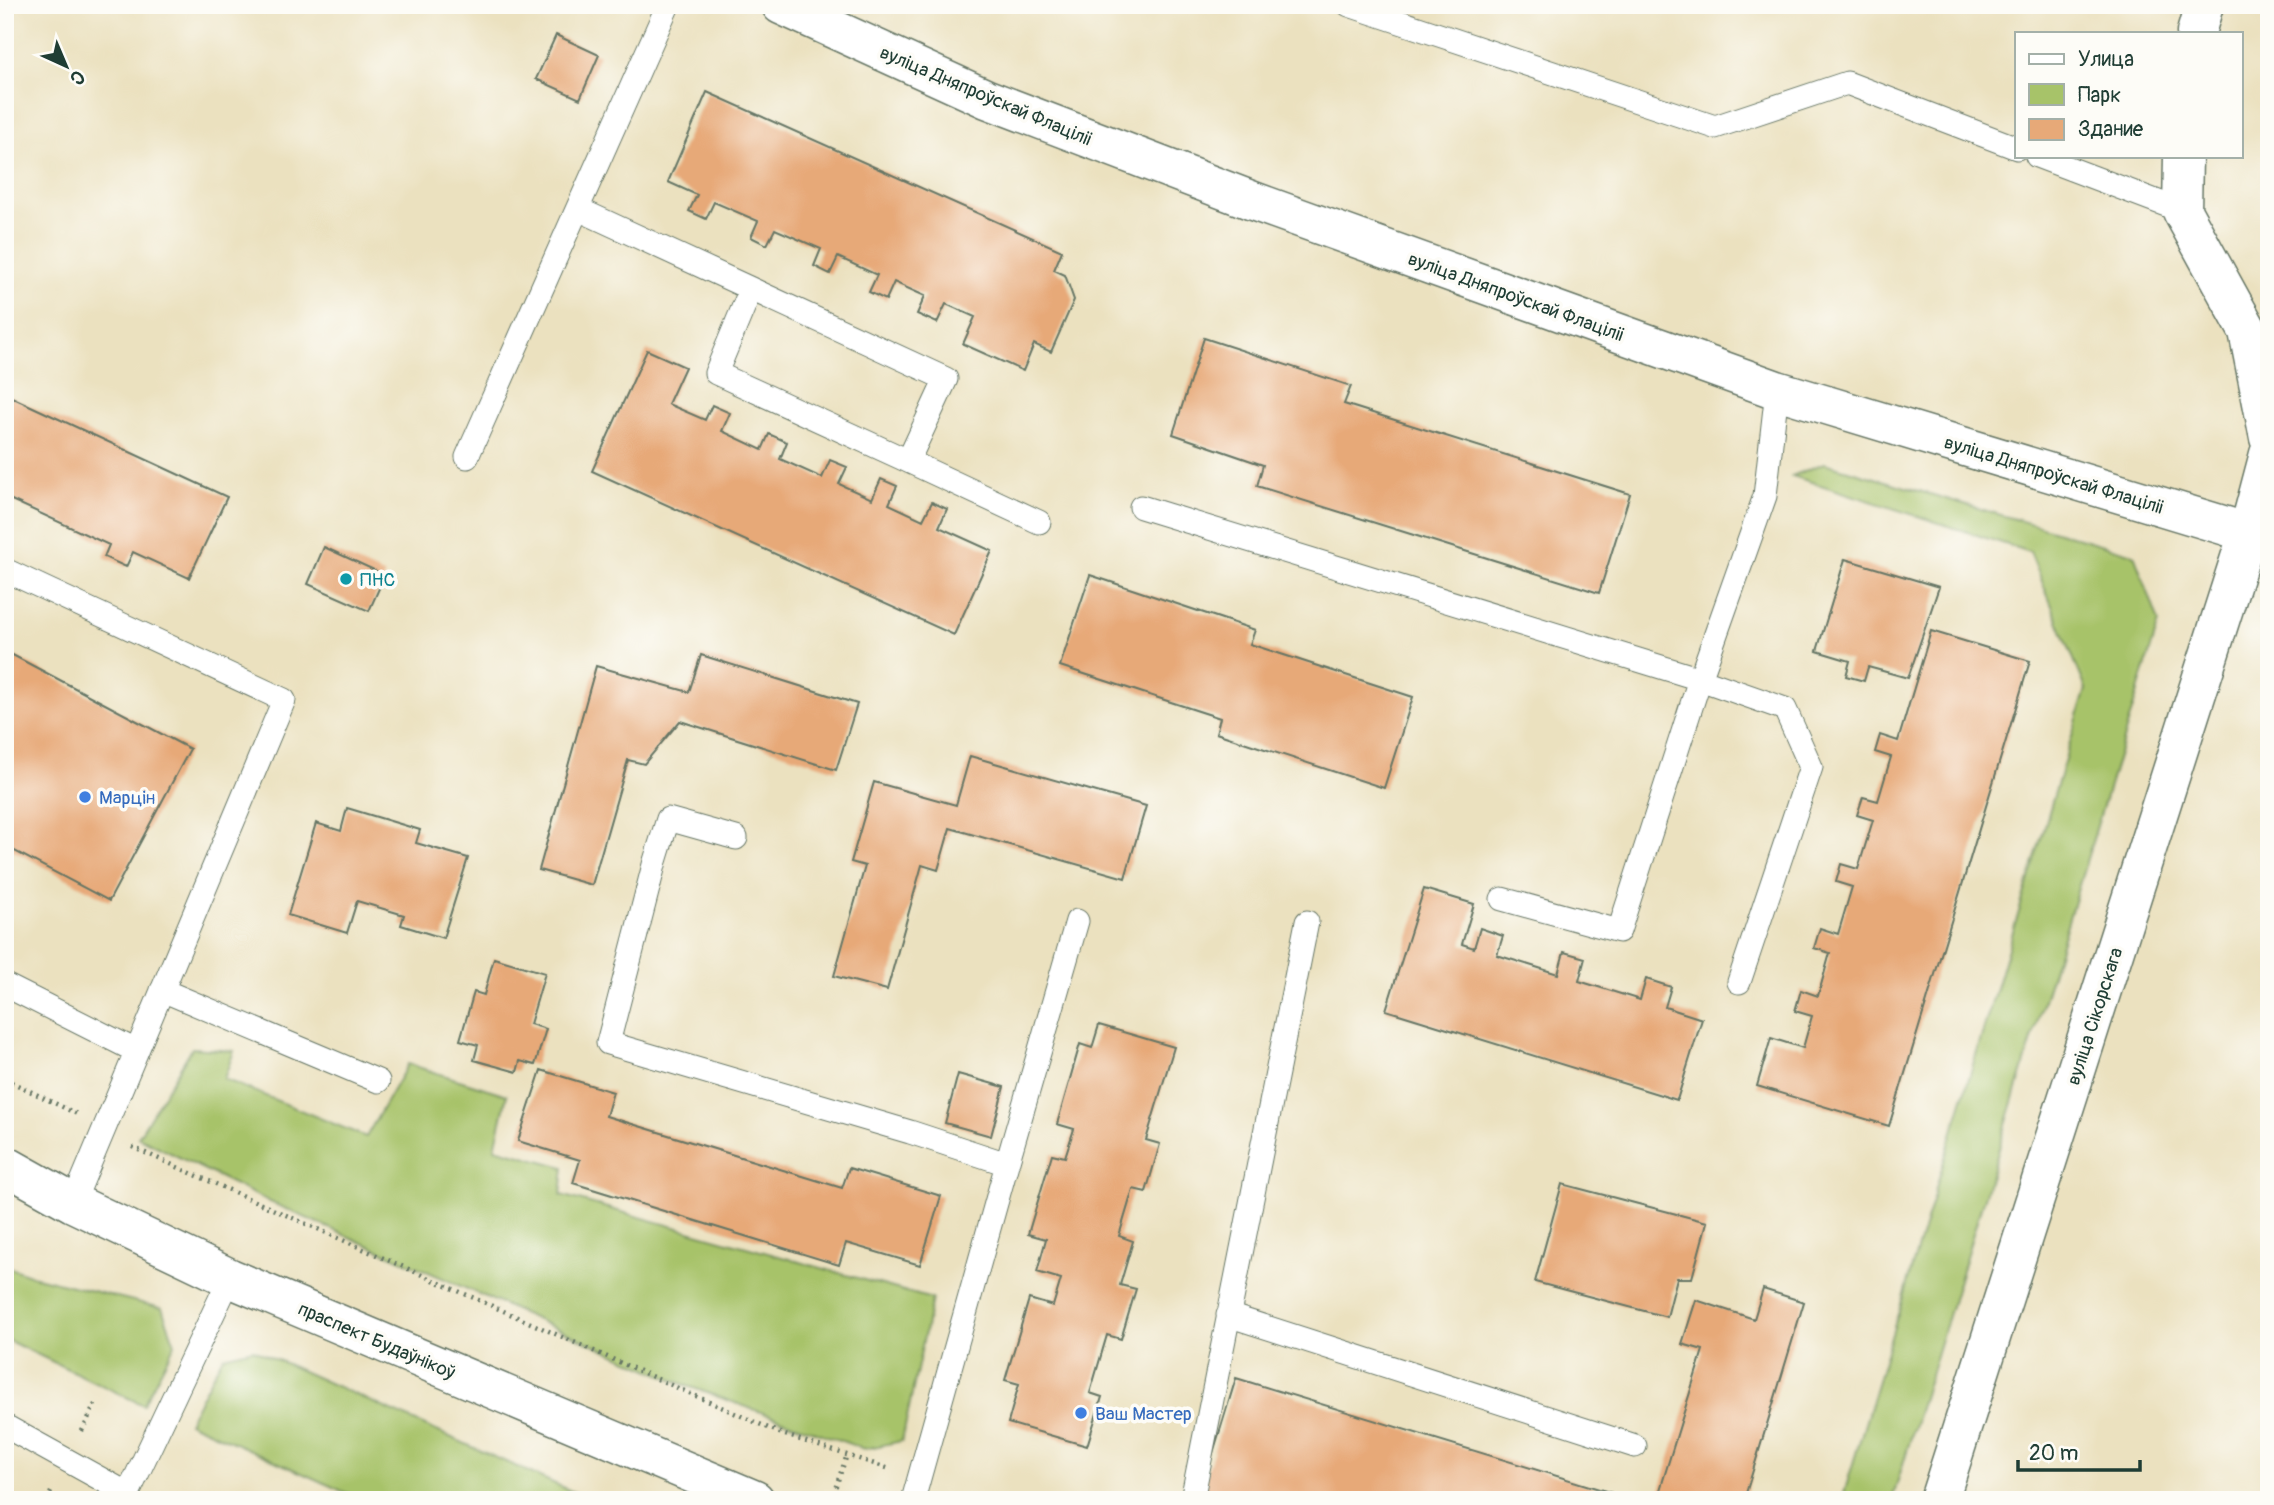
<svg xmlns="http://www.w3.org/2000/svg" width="2274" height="1505" font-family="Pangolin,sans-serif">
	<rect width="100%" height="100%" fill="#fdfcf7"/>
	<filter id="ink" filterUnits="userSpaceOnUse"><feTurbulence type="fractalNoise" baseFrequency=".0143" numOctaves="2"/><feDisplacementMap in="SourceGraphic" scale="14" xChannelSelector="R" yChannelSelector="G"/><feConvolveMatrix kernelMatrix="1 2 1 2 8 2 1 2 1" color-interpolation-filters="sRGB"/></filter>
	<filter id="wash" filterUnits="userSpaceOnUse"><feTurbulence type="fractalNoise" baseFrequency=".00686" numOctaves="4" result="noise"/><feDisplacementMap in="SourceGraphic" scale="28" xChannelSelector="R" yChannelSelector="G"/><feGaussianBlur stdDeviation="1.57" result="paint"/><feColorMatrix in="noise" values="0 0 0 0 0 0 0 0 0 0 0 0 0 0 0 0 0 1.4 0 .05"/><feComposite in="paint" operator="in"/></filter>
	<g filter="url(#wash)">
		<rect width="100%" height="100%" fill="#ebe1bf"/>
		<path fill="#a7c369" stroke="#63804e" stroke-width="2" d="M 1824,463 L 2134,554 L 2159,622 L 1892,1500 L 1842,1500 L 2086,689 L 2030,552 L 1792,476 Z
			M 192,1048 L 234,1051 L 224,1079 L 366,1137 L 408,1064 L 507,1095 L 495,1148 L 564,1167 L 561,1195 L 932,1299 L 902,1441 L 864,1449 L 685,1385 L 270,1202 L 138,1137 Z
			M 5,1266 L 32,1276 L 162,1308 L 175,1344 L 143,1405 L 5,1339 Z
			M 253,1349 L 591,1500 L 362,1500 L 188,1422 L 223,1356 Z"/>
		<g id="blocks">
			<path fill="#e7a978" d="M 556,35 L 599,55 L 580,99 L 536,79 Z
				M 707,92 L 1062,251 L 1054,270 L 1065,275 L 1074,300 L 1051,352 L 1034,344 L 1023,371 L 963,344 L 975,317 L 946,304 L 937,323 L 917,314 L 925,296 L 894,282 L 886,300 L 869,292 L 877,275 L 838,257 L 830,274 L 814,266 L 821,249 L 775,229 L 767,245 L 751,237 L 758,221 L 714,202 L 706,219 L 689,211 L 697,195 L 668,182 Z
				M 1204,338 L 1351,386 L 1344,404 L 1630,494 L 1599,593 L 1257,486 L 1263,465 L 1173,434 Z
				M 647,350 L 685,367 L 668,404 L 705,420 L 712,405 L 730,413 L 722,431 L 762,450 L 769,434 L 787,442 L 780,459 L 822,478 L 830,460 L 847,467 L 839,484 L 872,499 L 881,479 L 897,486 L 889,504 L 923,520 L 932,502 L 947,509 L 939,527 L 992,551 L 954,635 L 592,471 Z
				M 5,394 L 227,497 L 189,578 L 133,552 L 126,567 L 104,557 L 109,545 L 5,497 Z
				M 324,547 L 385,575 L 369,611 L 308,584 Z
				M 1845,559 L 1939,587 L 1908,678 L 1868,667 L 1864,681 L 1846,676 L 1850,661 L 1817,651 Z
				M 1090,575 L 1255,630 L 1250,644 L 1413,697 L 1384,788 L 1216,733 L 1220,718 L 1060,666 Z
				M 1931,631 L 2030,661 L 1889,1126 L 1757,1086 L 1771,1038 L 1803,1048 L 1812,1016 L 1795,1011 L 1801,990 L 1818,996 L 1830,953 L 1814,948 L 1820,928 L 1838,934 L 1852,887 L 1836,882 L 1841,864 L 1858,869 L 1873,820 L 1857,815 L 1863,797 L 1878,801 L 1891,757 L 1875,752 L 1880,735 L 1898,741 Z
				M 5,651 L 190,749 L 109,901 L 5,846 Z
				M 701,655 L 857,704 L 836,770 L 680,721 L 644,764 L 628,760 L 592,885 L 539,870 L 596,666 L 689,692 Z
				M 970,756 L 1146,806 L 1125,878 L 950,828 L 938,870 L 922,865 L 887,990 L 834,976 L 865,866 L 851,862 L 874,782 L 956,805 Z
				M 347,808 L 420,830 L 416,843 L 468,858 L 443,938 L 401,925 L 404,915 L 357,901 L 347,933 L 288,915 L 316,823 L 341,831 Z
				M 1424,889 L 1474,904 L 1462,944 L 1474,948 L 1480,928 L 1503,936 L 1497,955 L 1558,974 L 1564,952 L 1585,958 L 1579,981 L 1640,1000 L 1646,979 L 1671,987 L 1665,1007 L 1702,1019 L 1677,1100 L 1386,1010 Z
				M 494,958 L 545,973 L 530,1024 L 546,1029 L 535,1065 L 520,1061 L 517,1072 L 474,1060 L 478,1045 L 460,1040 L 474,992 L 484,995 Z
				M 1099,1025 L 1174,1047 L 1146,1140 L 1160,1144 L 1146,1192 L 1133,1189 L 1119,1236 L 1133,1241 L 1120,1285 L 1136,1289 L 1121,1339 L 1107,1335 L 1090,1393 L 1102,1397 L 1087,1446 L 1008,1423 L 1019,1384 L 1005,1380 L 1029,1299 L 1053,1306 L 1061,1279 L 1037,1272 L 1046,1239 L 1028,1234 L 1052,1154 L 1065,1157 L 1074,1129 L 1057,1124 L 1080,1044 L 1092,1048 Z
				M 541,1070 L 613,1092 L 606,1116 L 842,1188 L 849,1168 L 941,1196 L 920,1265 L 846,1243 L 839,1265 L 573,1183 L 580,1160 L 518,1141 Z
				M 958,1074 L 1004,1087 L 991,1136 L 945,1123 Z
				M 1562,1184 L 1707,1222 L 1692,1278 L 1677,1278 L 1667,1317 L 1535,1282 Z
				M 1763,1289 L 1804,1302 L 1744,1500 L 1657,1500 L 1703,1350 L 1682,1344 L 1696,1300 L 1754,1319 Z
				M 1236,1378 L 1632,1499 L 1632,1500 L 1238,1500 L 1202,1489 Z"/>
		</g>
	</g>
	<g filter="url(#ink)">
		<use href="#blocks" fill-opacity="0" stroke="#667665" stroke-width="2"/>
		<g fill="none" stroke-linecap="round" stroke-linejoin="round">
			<defs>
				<path id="service" d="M 1349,5 L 1715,127 L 1847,83 L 2017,148
					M 2037,156 L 2182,211
					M 578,209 L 946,379 L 908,461 L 716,373 L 751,289
					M 467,457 L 668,5
					M 908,461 L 1039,522
					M 1141,507 L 1700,679 L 1785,709 L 1811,767 L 1739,982
					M 5,570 L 284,700 L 73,1203
					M 736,838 L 668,819 L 655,861 L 608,1043 L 910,1132 L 1007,1164 L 913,1500
					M 1502,899 L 1619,931 L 1700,679 L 1765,496 L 1777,390
					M 5,985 L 136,1051
					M 162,990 L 378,1081
					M 1007,1164 L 1077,921
					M 1228,1315 L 1635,1446
					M 5,1426 L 128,1494
					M 125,1500 L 230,1278
					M 1192,1500 L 1307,922"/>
				<path id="minor" d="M 781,5 L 987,99 L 1253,201 L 1777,390 L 2269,539
					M 2196,33 L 2204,5
					M 2183,156 L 2182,211 L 2248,331 L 2269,438
					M 1939,1500 L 2248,533 L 2269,454"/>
				<path id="secondary" d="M 5,1165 L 73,1203 L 230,1278 L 755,1500"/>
			</defs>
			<use href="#service" stroke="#667665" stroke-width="25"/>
			<use href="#minor" stroke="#667665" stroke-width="41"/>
			<use href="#secondary" stroke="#667665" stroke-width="41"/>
			<path stroke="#667665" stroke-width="4.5" stroke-dasharray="2 5" stroke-linecap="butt" d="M 5,1079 L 77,1114
				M 132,1147 L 782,1434 L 890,1469
				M 82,1431 L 97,1400
				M 47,1500 L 53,1488
				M 831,1500 L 847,1455"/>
			<use href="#service" stroke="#fff" stroke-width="23"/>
			<use href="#minor" stroke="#fff" stroke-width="38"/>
			<use href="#secondary" stroke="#fff" stroke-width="38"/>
		</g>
	</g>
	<circle fill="#0f9aa8" stroke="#fdfcf7" stroke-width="2.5" cx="346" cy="579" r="7"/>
	<g fill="#3f7fe0" stroke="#fdfcf7" stroke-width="2.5">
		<circle cx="85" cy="797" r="7"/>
		<circle cx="1081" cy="1413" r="7"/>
	</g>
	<g text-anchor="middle" stroke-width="7" stroke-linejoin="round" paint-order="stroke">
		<g font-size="19" fill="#1f3d34" stroke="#fdfcf7">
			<text transform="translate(986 95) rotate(23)" y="7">вуліца Дняпроўскай Флаціліі</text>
			<text transform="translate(1516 296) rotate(20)" y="7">вуліца Дняпроўскай Флаціліі</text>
			<text transform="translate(2054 474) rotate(17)" y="7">вуліца Дняпроўскай Флаціліі</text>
			<text transform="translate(2094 1016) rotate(-72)" y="7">вуліца Сікорскага</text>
			<text transform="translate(377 1340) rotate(23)" y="7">праспект Будаўнікоў</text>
		</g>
		<g font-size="19" fill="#0d838f" stroke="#fdfcf7" text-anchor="start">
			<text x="360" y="586">ПНС</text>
		</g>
		<g font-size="19" fill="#366cbe" stroke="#fdfcf7" text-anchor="start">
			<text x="99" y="804">Марцін</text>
			<text x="1095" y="1420">Ваш Мастер</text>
		</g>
	</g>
	<rect width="2274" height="1505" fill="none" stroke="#fdfcf7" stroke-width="28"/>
	<rect x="2015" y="32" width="228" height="126" fill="#fdfcf7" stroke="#a4b0a9" stroke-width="2"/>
	<rect x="2029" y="54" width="35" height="10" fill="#ffffff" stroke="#a4b0a9" stroke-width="2"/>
	<text x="2078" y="66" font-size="21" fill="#1f3d34">Улица</text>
	<rect x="2029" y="84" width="35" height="21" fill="#a7c369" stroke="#a4b0a9" stroke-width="2"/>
	<text x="2078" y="102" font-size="21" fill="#1f3d34">Парк</text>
	<rect x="2029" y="119" width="35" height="21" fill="#e7a978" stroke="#a4b0a9" stroke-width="2"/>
	<text x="2078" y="136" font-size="21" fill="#1f3d34">Здание</text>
	<g transform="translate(66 66) rotate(136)" stroke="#fdfcf7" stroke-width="5" paint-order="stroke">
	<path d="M0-5L12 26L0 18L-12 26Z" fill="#1f3d34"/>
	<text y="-10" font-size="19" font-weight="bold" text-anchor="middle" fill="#1f3d34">С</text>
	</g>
	<path d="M2018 1460v10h122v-10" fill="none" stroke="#1f3d34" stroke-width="3.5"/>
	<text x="2029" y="1460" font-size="21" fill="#1f3d34" stroke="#fdfcf7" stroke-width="5" paint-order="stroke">20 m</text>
</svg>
